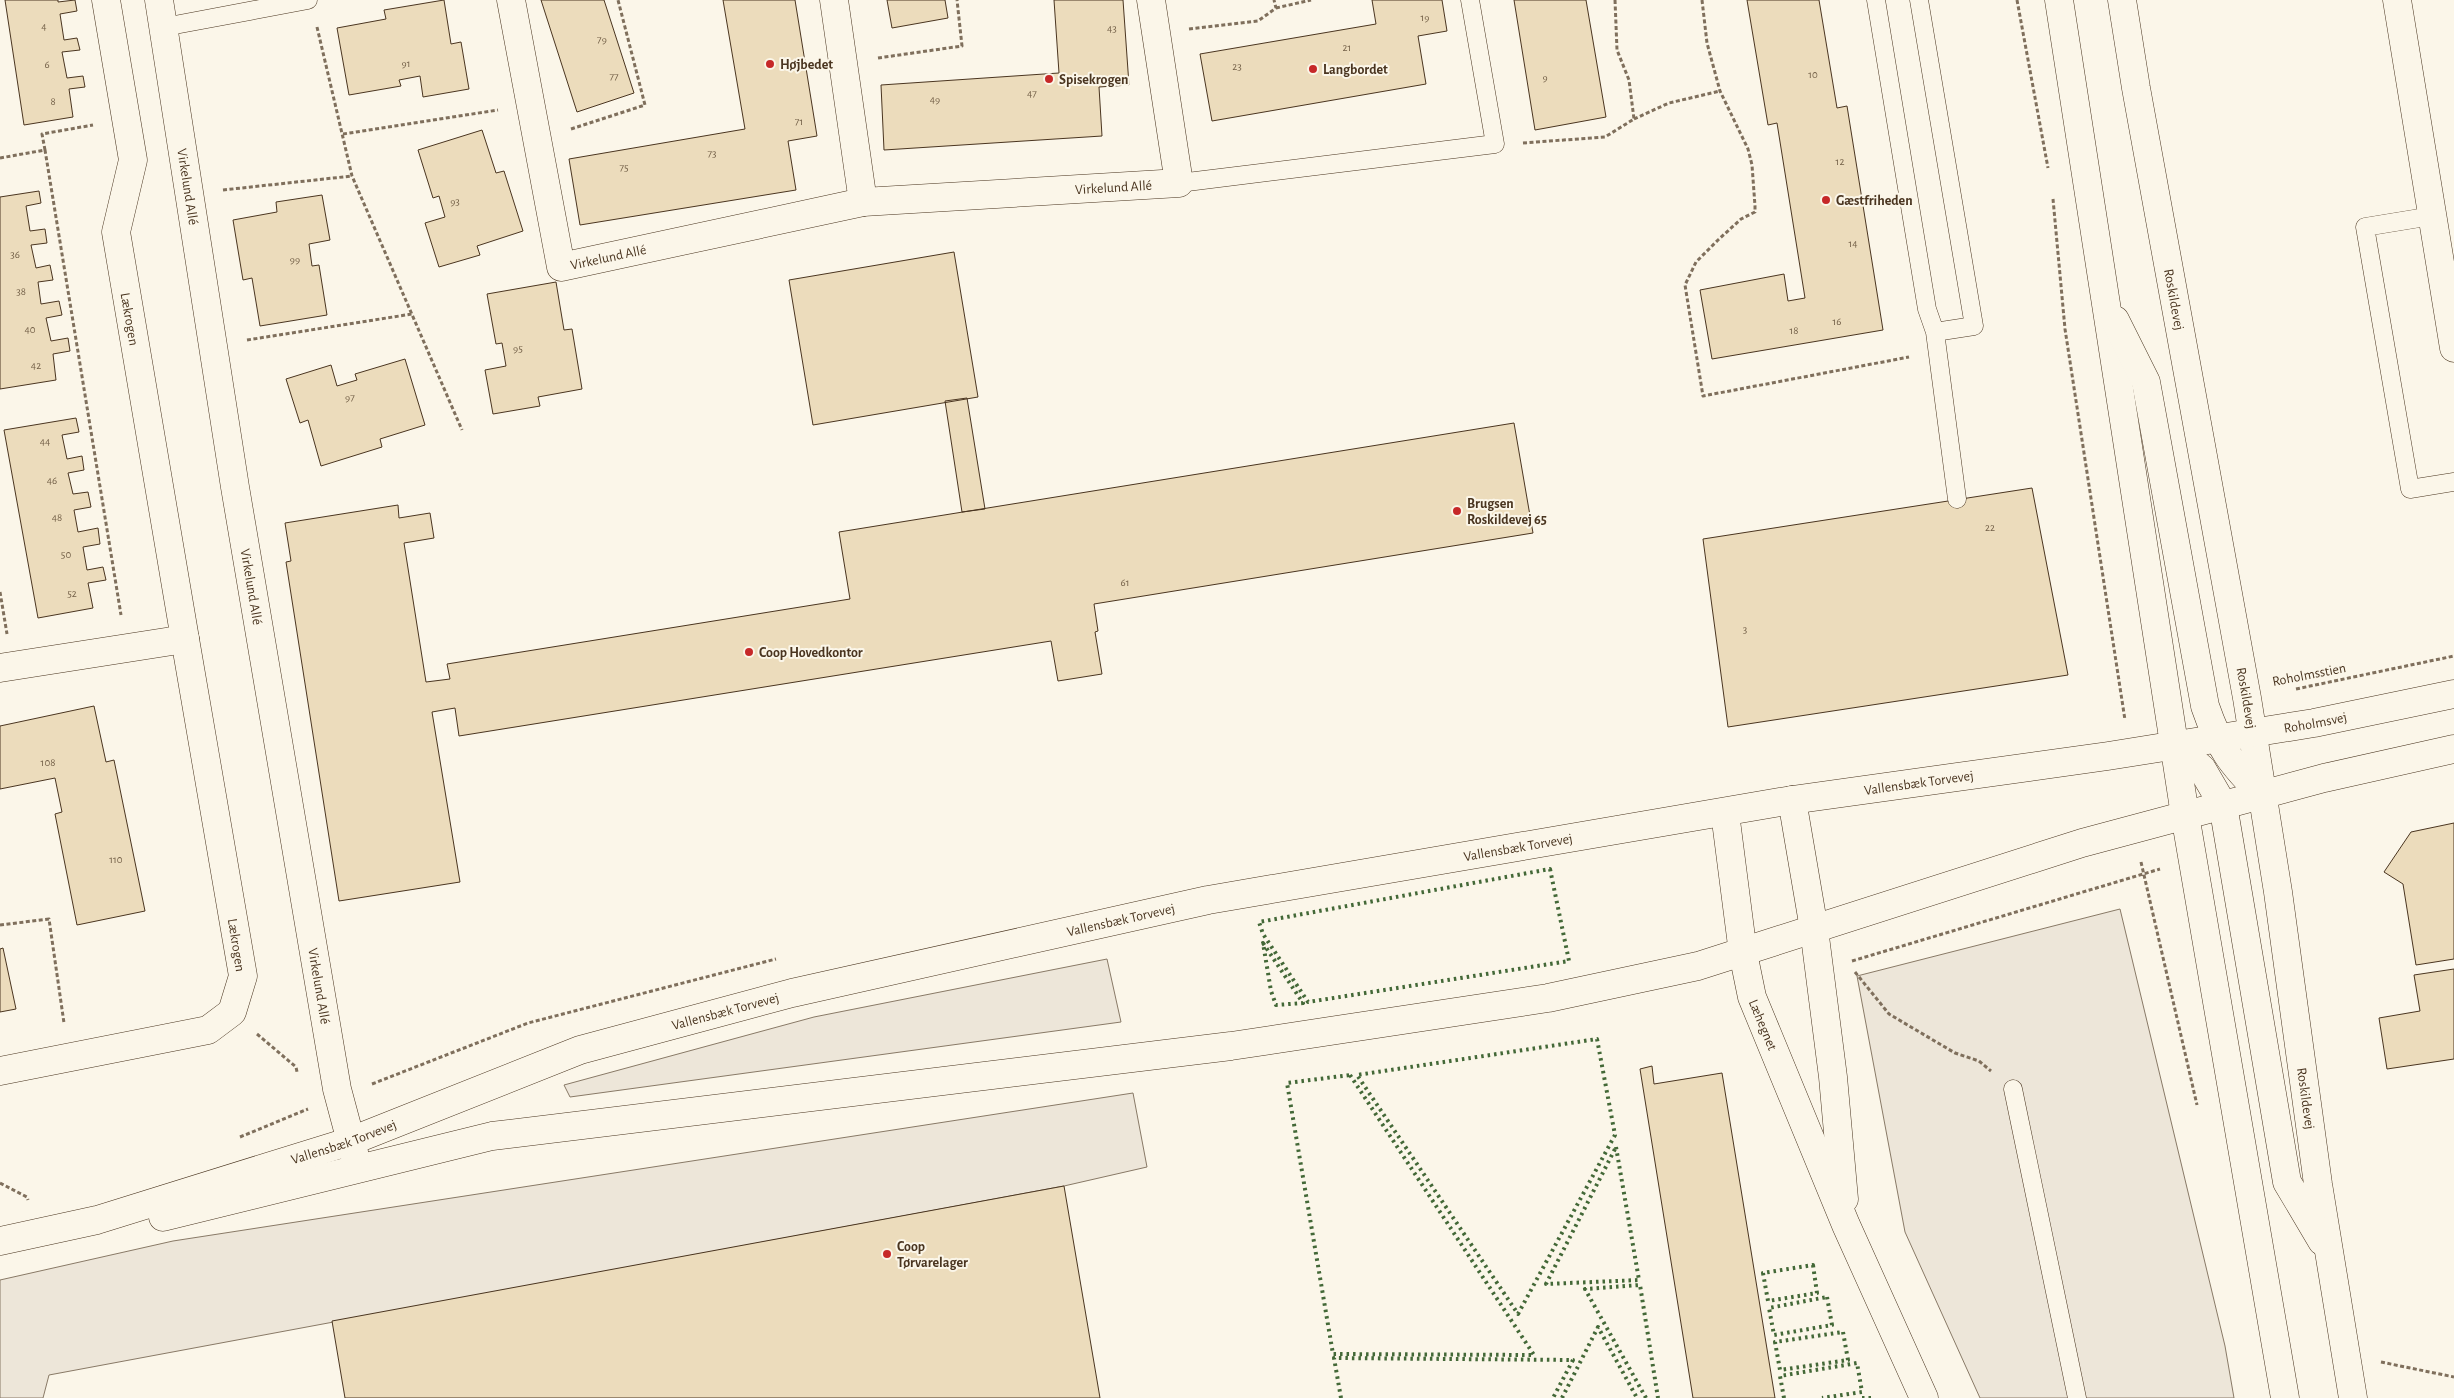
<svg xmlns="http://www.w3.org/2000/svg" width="2454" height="1398" font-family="'Alegreya Sans',sans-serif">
	<rect width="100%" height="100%" fill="#fbf6e9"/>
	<path fill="#ede6d9" stroke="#887966" d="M 2120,909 L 2225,1346 L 2234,1398 L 1980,1398 L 1905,1232 L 1857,976 Z
		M 1107,959 L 1121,1022 L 570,1097 L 564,1085 L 814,1017 Z
		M 1133,1093 L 1147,1167 L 1064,1186 L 49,1375 L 43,1398 L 0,1398 L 0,1280 L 173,1241 Z"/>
	<path fill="#ecdcbc" stroke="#4a3520" d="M 5,0 L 58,0 L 58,2 L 75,0 L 77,11 L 60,14 L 64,40 L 77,38 L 80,50 L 62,52 L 67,78 L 83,76 L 85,87 L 69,89 L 73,117 L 24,125 Z
		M 444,0 L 451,44 L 461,42 L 469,89 L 423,97 L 420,76 L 399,80 L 401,86 L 349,95 L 337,28 L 386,19 L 384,10 Z
		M 541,0 L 604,0 L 634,93 L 577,112 Z
		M 723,0 L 795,0 L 817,136 L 788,141 L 796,190 L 580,225 L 569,159 L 745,129 Z
		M 887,0 L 945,0 L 948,18 L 892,28 Z
		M 1054,0 L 1123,0 L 1129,85 L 1099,87 L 1102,136 L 884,150 L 881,85 L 1059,73 Z
		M 1372,0 L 1442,0 L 1447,31 L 1418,36 L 1426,84 L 1212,121 L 1200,54 L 1376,24 Z
		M 1514,0 L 1586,0 L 1606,117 L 1535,130 Z
		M 1747,0 L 1819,0 L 1837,108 L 1847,106 L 1883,330 L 1712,359 L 1700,290 L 1784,274 L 1788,301 L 1805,298 L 1777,123 L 1768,125 Z
		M 482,130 L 496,173 L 504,171 L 523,231 L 477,246 L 480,255 L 439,267 L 425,223 L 445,217 L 439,196 L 433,198 L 418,150 Z
		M 39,191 L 41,203 L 26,206 L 30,231 L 45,229 L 47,243 L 31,245 L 36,268 L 50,265 L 53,280 L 38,282 L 41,304 L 59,301 L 62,315 L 46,318 L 51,341 L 68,338 L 70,351 L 53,354 L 56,380 L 0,389 L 0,197 Z
		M 322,195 L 330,240 L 309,244 L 312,266 L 319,265 L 327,315 L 260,326 L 252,278 L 243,280 L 233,220 L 277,212 L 276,202 Z
		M 954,252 L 978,397 L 813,425 L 789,280 Z
		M 556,282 L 564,330 L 572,329 L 582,389 L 538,397 L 540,406 L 493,414 L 485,370 L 506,366 L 502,343 L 496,344 L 487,294 Z
		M 405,359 L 425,425 L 380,439 L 382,447 L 321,466 L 308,420 L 300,423 L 286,379 L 331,365 L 337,386 L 357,380 L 355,374 Z
		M 967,398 L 985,509 L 962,512 L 945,401 Z
		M 76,418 L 79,432 L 62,435 L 67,459 L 82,456 L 84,470 L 68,473 L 73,494 L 88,492 L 91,507 L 74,510 L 78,532 L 98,528 L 100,544 L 83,547 L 87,570 L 103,567 L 106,580 L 88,583 L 93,608 L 38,618 L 4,430 Z
		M 1514,423 L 1533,533 L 1094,604 L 1098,631 L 1095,632 L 1102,674 L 1058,681 L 1051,641 L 459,736 L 455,708 L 432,712 L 460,882 L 339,901 L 286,562 L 291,561 L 285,523 L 398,505 L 399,518 L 430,513 L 434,538 L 404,543 L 426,682 L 450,679 L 447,664 L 850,599 L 839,532 Z
		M 2032,488 L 2068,675 L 1728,727 L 1703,539 Z
		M 94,706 L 106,762 L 114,760 L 145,911 L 77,925 L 55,814 L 62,812 L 55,778 L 0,789 L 0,726 Z
		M 2454,823 L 2454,959 L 2416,965 L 2403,884 L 2384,872 L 2411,832 Z
		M 3,948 L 16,1009 L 0,1012 L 0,949 Z
		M 2454,969 L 2454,1059 L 2387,1069 L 2379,1018 L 2420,1011 L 2414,975 Z
		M 1652,1066 L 1654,1084 L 1722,1073 L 1775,1398 L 1693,1398 L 1640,1069 Z
		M 1064,1186 L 1100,1398 L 345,1398 L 332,1321 Z"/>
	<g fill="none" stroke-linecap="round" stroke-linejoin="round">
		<defs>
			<path id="lane" d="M 1876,0 L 1927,309 L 1935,332 L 1974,326 L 1919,0
				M 164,27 L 308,0
				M 1179,183 L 1495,144 L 1470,0
				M 2432,216 L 2365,227 L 2410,489 L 2454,482
				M 1935,332 L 1957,499
				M 2013,1089 L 2077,1398"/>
			<g id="street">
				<path id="s1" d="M 159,0 L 235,487 L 337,1089 L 357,1164"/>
				<path id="s2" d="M 511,0 L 561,267 L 863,202"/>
				<path id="s3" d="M 834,0 L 863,202 L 1179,183 L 1151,0"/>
				<path d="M 2397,0 L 2454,348"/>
				<path d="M 0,668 L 185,639 L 116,232 L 133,160 L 106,0"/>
				<path d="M 0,1071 L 208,1030 L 232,1012 L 243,976 L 185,639"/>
			</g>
			<g id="secondary">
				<path d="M 2059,0 L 2185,815 L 2285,1398"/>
				<path id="s4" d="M 2122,0 L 2136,88 L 2247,698 L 2278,892 L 2318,1184 L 2353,1398"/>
				<path d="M 2115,320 L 2146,382 L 2205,706 C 2219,747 2231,764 2262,794"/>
				<path d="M 2175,745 L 2202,769 L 2223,805 L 2287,1182 L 2322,1241"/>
				<path d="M 1792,800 L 1814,929 L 1833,1077 L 1844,1199"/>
				<path id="s5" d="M 1725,813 L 1743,953 L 1752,997 L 1846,1225 L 1924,1398"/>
				<path d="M 163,1217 L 492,1136 L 1231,1046 L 1548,998 L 1698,966 L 2082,843 L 2324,778 L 2454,749"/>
				<path id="s6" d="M 0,1241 L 97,1220 L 351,1141 L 580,1050 L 792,993 L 1208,900 L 1792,800 L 2108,756 L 2314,723 L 2454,694"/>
			</g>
		</defs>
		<use href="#lane" stroke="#4a3520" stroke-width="19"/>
		<use href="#street" stroke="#4a3520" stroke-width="29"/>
		<use href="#secondary" stroke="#4a3520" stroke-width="29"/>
		<path stroke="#7f6f5c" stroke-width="3" stroke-dasharray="4 2.5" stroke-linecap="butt" d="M 1702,0 L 1707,43 L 1720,91 L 1748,149 L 1752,165 L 1755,206 L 1755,212 L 1741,219 L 1718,240 L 1696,262 L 1685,285 L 1703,396 L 1909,357
			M 2017,0 L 2048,168
			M 1276,8 L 1311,0
			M 317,27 L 352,176 L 462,430
			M 1189,29 L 1258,21 L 1276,8 L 1274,0
			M 878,58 L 962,46 L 957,0
			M 1634,119 L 1669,103 L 1720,91
			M 571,129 L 645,105 L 618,0
			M 343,134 L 498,110
			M 1523,143 L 1605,137 L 1634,119 L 1629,80 L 1617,50 L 1615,0
			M 45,150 L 42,134 L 93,125
			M 0,158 L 45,150 L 121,615
			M 223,190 L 352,176
			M 2053,199 L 2065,329 L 2125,720
			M 247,340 L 412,314
			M 0,592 L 7,634
			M 2296,689 L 2454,656
			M 2141,862 L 2197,1105
			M 0,925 L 49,919 L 64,1023
			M 1852,961 L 2160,869
			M 1855,972 L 1889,1014 L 1955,1053 L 1979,1061 L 1991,1071
			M 257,1034 L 296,1067 L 297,1072
			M 372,1084 L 528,1023 L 776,959
			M 240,1137 L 308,1109
			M 0,1183 L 27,1197 L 28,1200
			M 2381,1362 L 2454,1377"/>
		<use href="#lane" stroke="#fbf6e9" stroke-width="18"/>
		<use href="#street" stroke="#fbf6e9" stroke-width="28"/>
		<use href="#secondary" stroke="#fbf6e9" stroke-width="28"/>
		<path stroke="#436837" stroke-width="4" stroke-dasharray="2.5 4" stroke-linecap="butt" d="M 1550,869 L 1569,961 L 1308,1002 L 1263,934 L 1259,922 Z
			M 1263,943 L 1303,1003 L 1276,1005 L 1271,991 Z
			M 1597,1039 L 1615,1135 L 1518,1314 L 1357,1075 Z
			M 1350,1075 L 1534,1355 L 1333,1354 L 1287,1083 Z
			M 1616,1147 L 1639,1280 L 1546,1284 Z
			M 1813,1265 L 1817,1293 L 1768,1301 L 1763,1273 Z
			M 1827,1297 L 1832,1325 L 1774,1335 L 1769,1308 Z
			M 1843,1332 L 1848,1360 L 1780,1370 L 1775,1342 Z
			M 1341,1398 L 1334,1358 L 1573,1360 L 1553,1398
			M 1562,1398 L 1598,1327 L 1637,1398
			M 1646,1398 L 1585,1289 L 1640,1285 L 1658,1398
			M 1784,1398 L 1780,1376 L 1857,1363 L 1862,1392 L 1822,1398
			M 1862,1398 L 1873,1398"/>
	</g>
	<g fill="#c62828" stroke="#fbf6e9" stroke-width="2">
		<circle cx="770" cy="64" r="5"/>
		<circle cx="1313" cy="69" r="5"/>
		<circle cx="1049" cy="79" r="5"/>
		<circle cx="1826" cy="200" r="5"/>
		<circle cx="1457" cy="511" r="5"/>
		<circle cx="749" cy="652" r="5"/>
		<circle cx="887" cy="1254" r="5"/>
	</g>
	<g text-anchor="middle" stroke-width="4" stroke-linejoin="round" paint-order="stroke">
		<g font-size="11" fill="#725f47">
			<text x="1425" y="21">19</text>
			<text x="44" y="30">4</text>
			<text x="1112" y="32">43</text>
			<text x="602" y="43">79</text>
			<text x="1347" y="51">21</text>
			<text x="406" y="67">91</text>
			<text x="47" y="68">6</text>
			<text x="1237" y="70">23</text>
			<text x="1813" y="78">10</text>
			<text x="614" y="80">77</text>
			<text x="1545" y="81">9</text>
			<text x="1032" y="97">47</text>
			<text x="935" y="103">49</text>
			<text x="53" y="105">8</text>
			<text x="799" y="125">71</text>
			<text x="712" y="157">73</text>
			<text x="1840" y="165">12</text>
			<text x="624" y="171">75</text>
			<text x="455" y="205">93</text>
			<text x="1853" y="247">14</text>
			<text x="15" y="258">36</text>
			<text x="295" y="263">99</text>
			<text x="21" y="295">38</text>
			<text x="1837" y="325">16</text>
			<text x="30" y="333">40</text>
			<text x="1794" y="334">18</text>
			<text x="518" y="352">95</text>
			<text x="36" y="369">42</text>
			<text x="350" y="401">97</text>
			<text x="45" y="445">44</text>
			<text x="52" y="484">46</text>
			<text x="57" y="521">48</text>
			<text x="1990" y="531">22</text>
			<text x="66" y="558">50</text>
			<text x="1125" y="586">61</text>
			<text x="72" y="597">52</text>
			<text x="1745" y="633">3</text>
			<text x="48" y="766">108</text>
			<text x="116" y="863">110</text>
		</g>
		<g font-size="14" font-weight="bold" fill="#4a3520" stroke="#fbf6e9" text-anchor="start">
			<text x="780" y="69">Højbedet</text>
			<text x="1323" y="74">Langbordet</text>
			<text x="1059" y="84">Spisekrogen</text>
			<text x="1836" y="205">Gæstfriheden</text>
			<text x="1467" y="508">Brugsen<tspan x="1467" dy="16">Roskildevej 65</tspan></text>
			<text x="759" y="657">Coop Hovedkontor</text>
			<text x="897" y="1251">Coop<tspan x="897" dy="16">Tørvarelager</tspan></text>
		</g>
		<g font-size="14" fill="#4a3520" stroke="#fbf6e9">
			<text dy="5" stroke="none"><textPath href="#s1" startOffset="189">Virkelund Allé</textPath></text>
			<text dy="5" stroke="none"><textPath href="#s3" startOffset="455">Virkelund Allé</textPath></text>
			<text dy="5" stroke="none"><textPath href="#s2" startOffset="320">Virkelund Allé</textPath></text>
			<text dy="5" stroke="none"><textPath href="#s4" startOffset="304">Roskildevej</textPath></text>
			<text transform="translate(130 319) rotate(80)" y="5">Lækrogen</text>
			<text dy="5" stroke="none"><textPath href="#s1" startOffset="594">Virkelund Allé</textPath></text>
			<text transform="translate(2309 674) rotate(-11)" y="5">Roholmsstien</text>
			<text dy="5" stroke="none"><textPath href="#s4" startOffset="709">Roskildevej</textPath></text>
			<text dy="5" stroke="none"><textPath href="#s6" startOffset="2379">Roholmsvej</textPath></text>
			<text dy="5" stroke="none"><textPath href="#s6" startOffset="1978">Vallensbæk Torvevej</textPath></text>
			<text dy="5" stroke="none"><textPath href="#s6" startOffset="1572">Vallensbæk Torvevej</textPath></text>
			<text dy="5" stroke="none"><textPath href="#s6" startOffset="1168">Vallensbæk Torvevej</textPath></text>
			<text transform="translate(237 945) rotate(81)" y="5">Lækrogen</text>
			<text dy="5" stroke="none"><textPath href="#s1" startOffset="999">Virkelund Allé</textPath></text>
			<text dy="5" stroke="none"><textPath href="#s6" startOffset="762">Vallensbæk Torvevej</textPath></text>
			<text dy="5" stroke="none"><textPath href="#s5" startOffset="216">Læhegnet</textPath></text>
			<text dy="5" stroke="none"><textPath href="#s4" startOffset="1114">Roskildevej</textPath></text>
			<text dy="5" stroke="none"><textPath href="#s6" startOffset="358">Vallensbæk Torvevej</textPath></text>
		</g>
	</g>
</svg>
